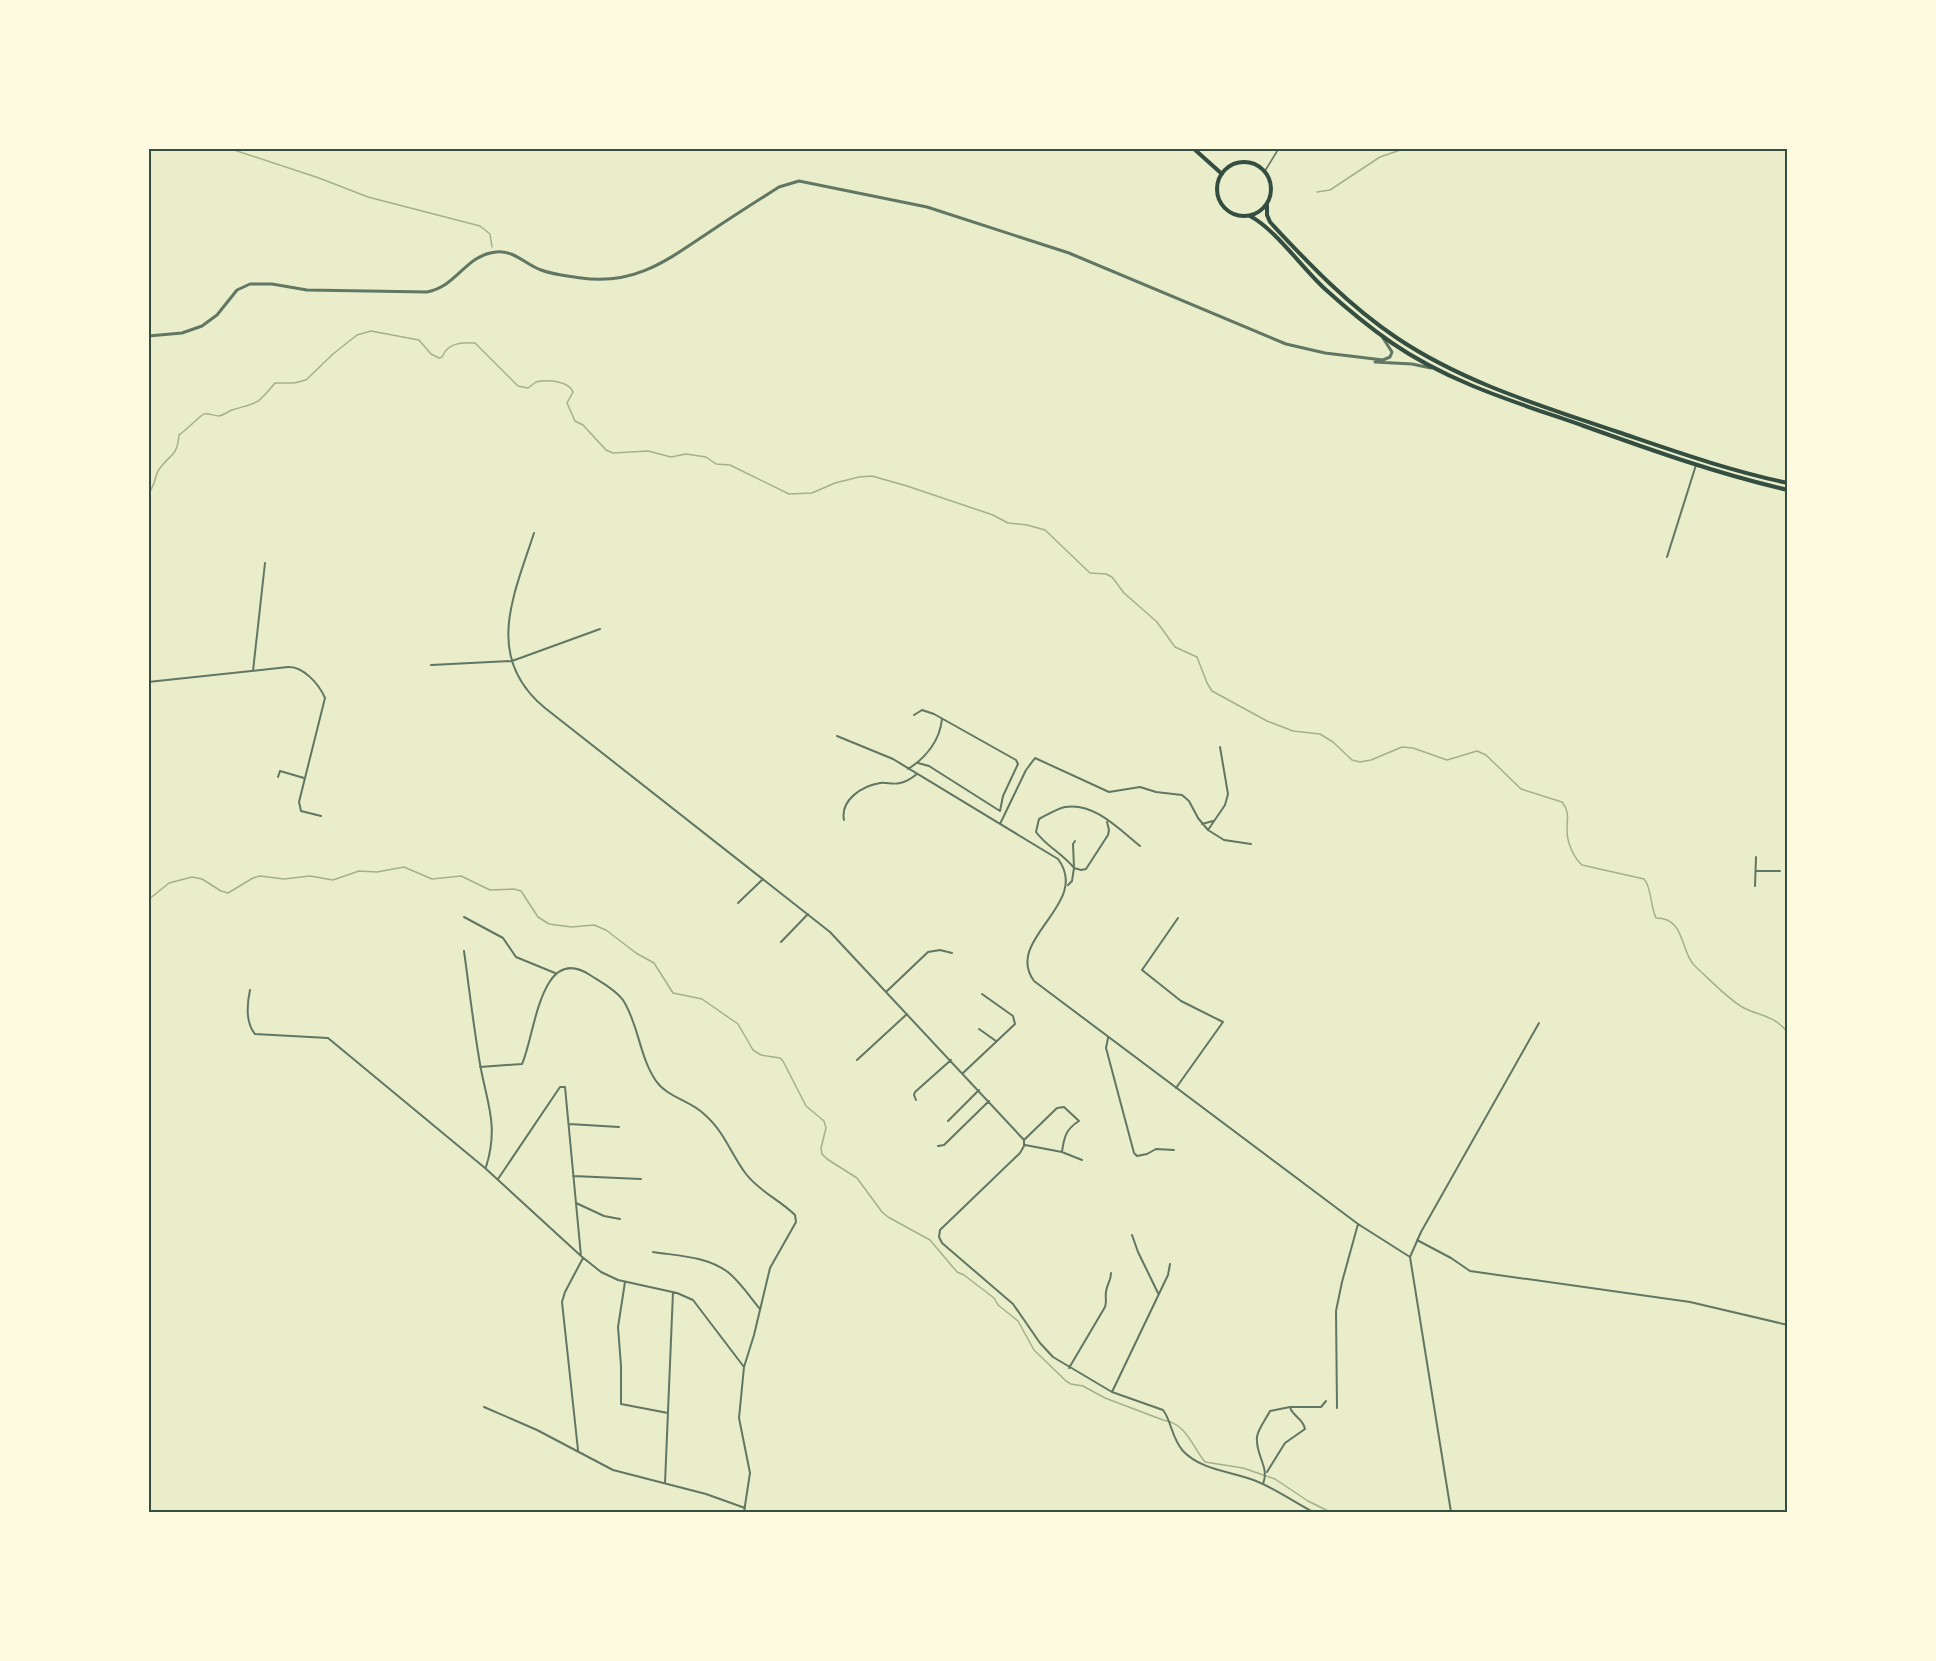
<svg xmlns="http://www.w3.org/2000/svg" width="1936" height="1661" font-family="Cabin,sans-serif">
	<rect width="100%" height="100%" fill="#e9edc9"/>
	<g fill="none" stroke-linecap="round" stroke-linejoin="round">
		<path stroke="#a3b18a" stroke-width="1.5" d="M 228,148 L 319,178 L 368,197 L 480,226 L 490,234 L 492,247
			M 1317,192 L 1330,190 L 1380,157 L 1406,148
			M 148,494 C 157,483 154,475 160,468 C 171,453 177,457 179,435 C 184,432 202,414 204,414 C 209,413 214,416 219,416 C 224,415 227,412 232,410 C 258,402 256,406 275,383 L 294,383 L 306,380 L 333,354 L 357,335 L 371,331 L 419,340 L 431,354 L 439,358 L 442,357 C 448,343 461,342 475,343 L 518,386 L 528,388 C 531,386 533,384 536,382 C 547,379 569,381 573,392 L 567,403 L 575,421 L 583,425 L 606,450 L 613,453 L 648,451 L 671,457 L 686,454 L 706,457 L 716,464 L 730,465 L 789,494 L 812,493 L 835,483 L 859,477 L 872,476 L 907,486 L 993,515 L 1008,523 L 1027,525 L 1045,530 L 1090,573 L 1106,574 L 1112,577 L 1124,593 L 1157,622 L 1175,647 L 1197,657 L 1207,683 L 1212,691 L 1267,721 L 1293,731 L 1320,734 L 1333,742 L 1352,760 L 1360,762 L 1371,760 L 1402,747 L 1413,748 L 1447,760 L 1477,751 L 1486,755 L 1521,789 L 1562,802 C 1570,812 1567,818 1567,830 C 1567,842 1573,857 1582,865 L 1644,879 C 1652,888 1650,906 1656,918 C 1687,918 1679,953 1697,968 C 1709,979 1730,1001 1744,1008 C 1760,1016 1776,1016 1788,1033
			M 148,900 L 169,883 L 192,877 L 202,879 L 221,891 L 228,893 L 253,878 L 260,876 L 284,879 L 310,876 L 333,880 L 359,871 L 377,872 L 404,867 L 432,879 L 461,876 L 490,890 L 514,889 L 521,891 L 538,917 L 549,924 L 571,927 L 594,925 L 606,930 L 636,953 L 654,963 L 673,993 L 702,999 L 738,1024 L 753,1050 L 761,1055 L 780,1058 L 783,1061 L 806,1106 L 824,1121 L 826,1128 L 821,1148 L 822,1154 L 827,1159 L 857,1178 L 882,1212 L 888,1217 L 930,1240 L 957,1272 L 964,1275 L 994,1298 L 998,1305 L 1018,1321 L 1034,1350 L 1066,1381 L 1071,1384 L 1083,1386 L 1105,1398 L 1163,1420 C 1186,1423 1192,1446 1205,1462 L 1243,1468 L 1275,1479 L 1308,1501 L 1330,1512"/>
		<path stroke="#617663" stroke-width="1.5" d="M 1265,171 L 1279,148"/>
		<path stroke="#617663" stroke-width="2" d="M 534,533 C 514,595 483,657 545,708 L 830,932 L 1024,1140 L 1024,1146 L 1020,1153 L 940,1230 L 939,1237 L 942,1243 L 1013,1304 L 1040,1343 L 1053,1357 L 1112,1392 L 1163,1410 C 1172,1422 1171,1437 1183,1451 C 1202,1471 1232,1471 1256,1481 C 1276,1489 1294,1502 1313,1512
			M 1667,557 L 1696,465
			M 431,665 L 512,661 L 600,629
			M 253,671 L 265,563
			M 148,682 L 288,667 C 303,666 319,684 325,698 L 299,802 L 301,811 L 321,816
			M 914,715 L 922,710 L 934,714 L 1016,760 L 1018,764 L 1003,796 L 1000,811 L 929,766 L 918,763
			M 837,736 L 893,759 L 1058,859 C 1092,904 1003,939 1034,981 L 1358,1224 L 1410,1257
			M 908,769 C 926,758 940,740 942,719
			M 278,777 L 280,771 L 304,778
			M 844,820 C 840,800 862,786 880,783 C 887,782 893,785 900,783 C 906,782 912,778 917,774
			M 1000,824 L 1026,770 L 1035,758 L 1109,792 L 1140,787 L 1156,792 L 1182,795 L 1189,801 L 1198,818 L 1208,830 L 1224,840 L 1251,844
			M 1202,824 L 1213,821
			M 1208,830 L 1225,805 L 1228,794 L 1220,747
			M 1075,841 L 1073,844 L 1074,868 L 1081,870 L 1086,869 L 1108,835 L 1109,830 L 1107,822
			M 1756,871 L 1780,871
			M 1068,885 L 1072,881 L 1074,868 C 1063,854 1046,846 1036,832 L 1039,819 C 1047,815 1056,809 1065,807 C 1094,802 1119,829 1140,846
			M 1755,886 L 1756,857
			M 738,903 L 763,879
			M 464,917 L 503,938 L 516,957 L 555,973
			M 781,942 L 808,914
			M 464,951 C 469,987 473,1022 479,1058 C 485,1099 500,1123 486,1167
			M 250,990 C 247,1004 245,1022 255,1034 L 328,1038 L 485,1168 L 581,1256 L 601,1272 L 618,1280 L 677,1293 L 693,1300 L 744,1367
			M 886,992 L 928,952 L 940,950 L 952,953
			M 979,1029 L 996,1041
			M 1108,1038 L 1106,1048 L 1134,1153 L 1137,1156 L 1147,1154 L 1156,1149 L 1174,1150
			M 857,1060 L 907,1014
			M 480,1067 L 522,1064 C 535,1036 540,942 590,975 C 601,982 615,989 623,1000 C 639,1025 639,1056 656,1081 C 668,1098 690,1100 704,1114 C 724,1131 731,1154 746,1174 C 760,1192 780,1200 795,1215 L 796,1222 L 770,1268 L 754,1335 L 744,1367 L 739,1418 L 750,1473 L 744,1512
			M 963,1073 L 1015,1024 L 1013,1016 L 982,994
			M 1176,1088 L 1223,1022 L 1181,1001 L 1142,970 L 1178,918
			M 916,1100 L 914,1095 L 915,1092 L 951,1060
			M 948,1121 L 979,1090
			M 569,1124 L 619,1127
			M 1024,1140 L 1057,1108 L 1064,1107 L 1079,1121 C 1066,1129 1064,1137 1062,1152
			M 1025,1145 L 1062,1152 L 1082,1160
			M 938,1146 L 944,1145 L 989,1101
			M 573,1176 L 641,1179
			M 498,1179 L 560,1087 L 565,1087 L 581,1256
			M 576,1203 L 604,1216 L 620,1219
			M 1132,1235 L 1138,1252 L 1158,1293
			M 1417,1240 L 1451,1258 L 1470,1271 L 1690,1302 L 1788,1325
			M 653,1252 C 678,1256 708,1256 729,1273 C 741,1283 750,1297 760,1309
			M 625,1282 L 618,1327 L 621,1366 L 621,1404 L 668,1413
			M 1069,1368 L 1105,1307 C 1107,1301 1105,1298 1106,1292 C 1107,1284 1111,1281 1111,1273
			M 1112,1392 L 1168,1275 L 1170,1264
			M 484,1407 L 537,1430 L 613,1470 L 706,1494 L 745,1508
			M 1337,1408 L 1336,1311 L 1342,1282 L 1358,1224
			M 578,1450 L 562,1302 L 565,1292 L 583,1258
			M 1267,1472 L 1285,1443 L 1305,1429 C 1303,1418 1292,1416 1290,1407
			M 665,1483 L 673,1292
			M 1263,1484 C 1270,1467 1255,1455 1257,1437 C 1258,1429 1266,1419 1270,1411 L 1290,1407 L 1321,1407 L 1326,1401
			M 1451,1512 L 1410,1257 L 1421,1232 L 1539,1023"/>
		<path stroke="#617663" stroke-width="3" d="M 148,336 L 182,333 L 202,326 L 217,315 L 237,290 L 250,284 L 272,284 L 307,290 L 427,292 C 458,286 465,255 496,252 C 514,250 525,264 541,270 C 554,275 568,276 581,278 C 637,286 670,258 714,229 C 735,215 757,201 779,187 L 799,181 L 927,207 L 1069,253 L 1286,344 L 1325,353 L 1383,360 L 1390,357 L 1392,352 L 1383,338
			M 1375,362 L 1412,364 L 1431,368"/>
		<path stroke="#344e41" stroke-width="4" d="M 1193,148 L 1222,174
			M1217 189a27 27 0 1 1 54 0a27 27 0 1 1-54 0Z
			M 1267,205 L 1267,215 L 1270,222 C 1309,264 1349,306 1397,338 C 1464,383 1542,406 1618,432 C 1674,451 1730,471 1788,483
			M 1250,216 C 1275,229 1303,269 1325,289 C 1346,308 1369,327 1392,343 C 1450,383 1518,403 1584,426 C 1651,450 1718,474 1788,490"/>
	</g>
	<rect width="1936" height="1661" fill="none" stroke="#fefae0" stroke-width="300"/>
	<rect x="150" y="150" width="1636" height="1361" fill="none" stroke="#344e41" stroke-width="2"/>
</svg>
